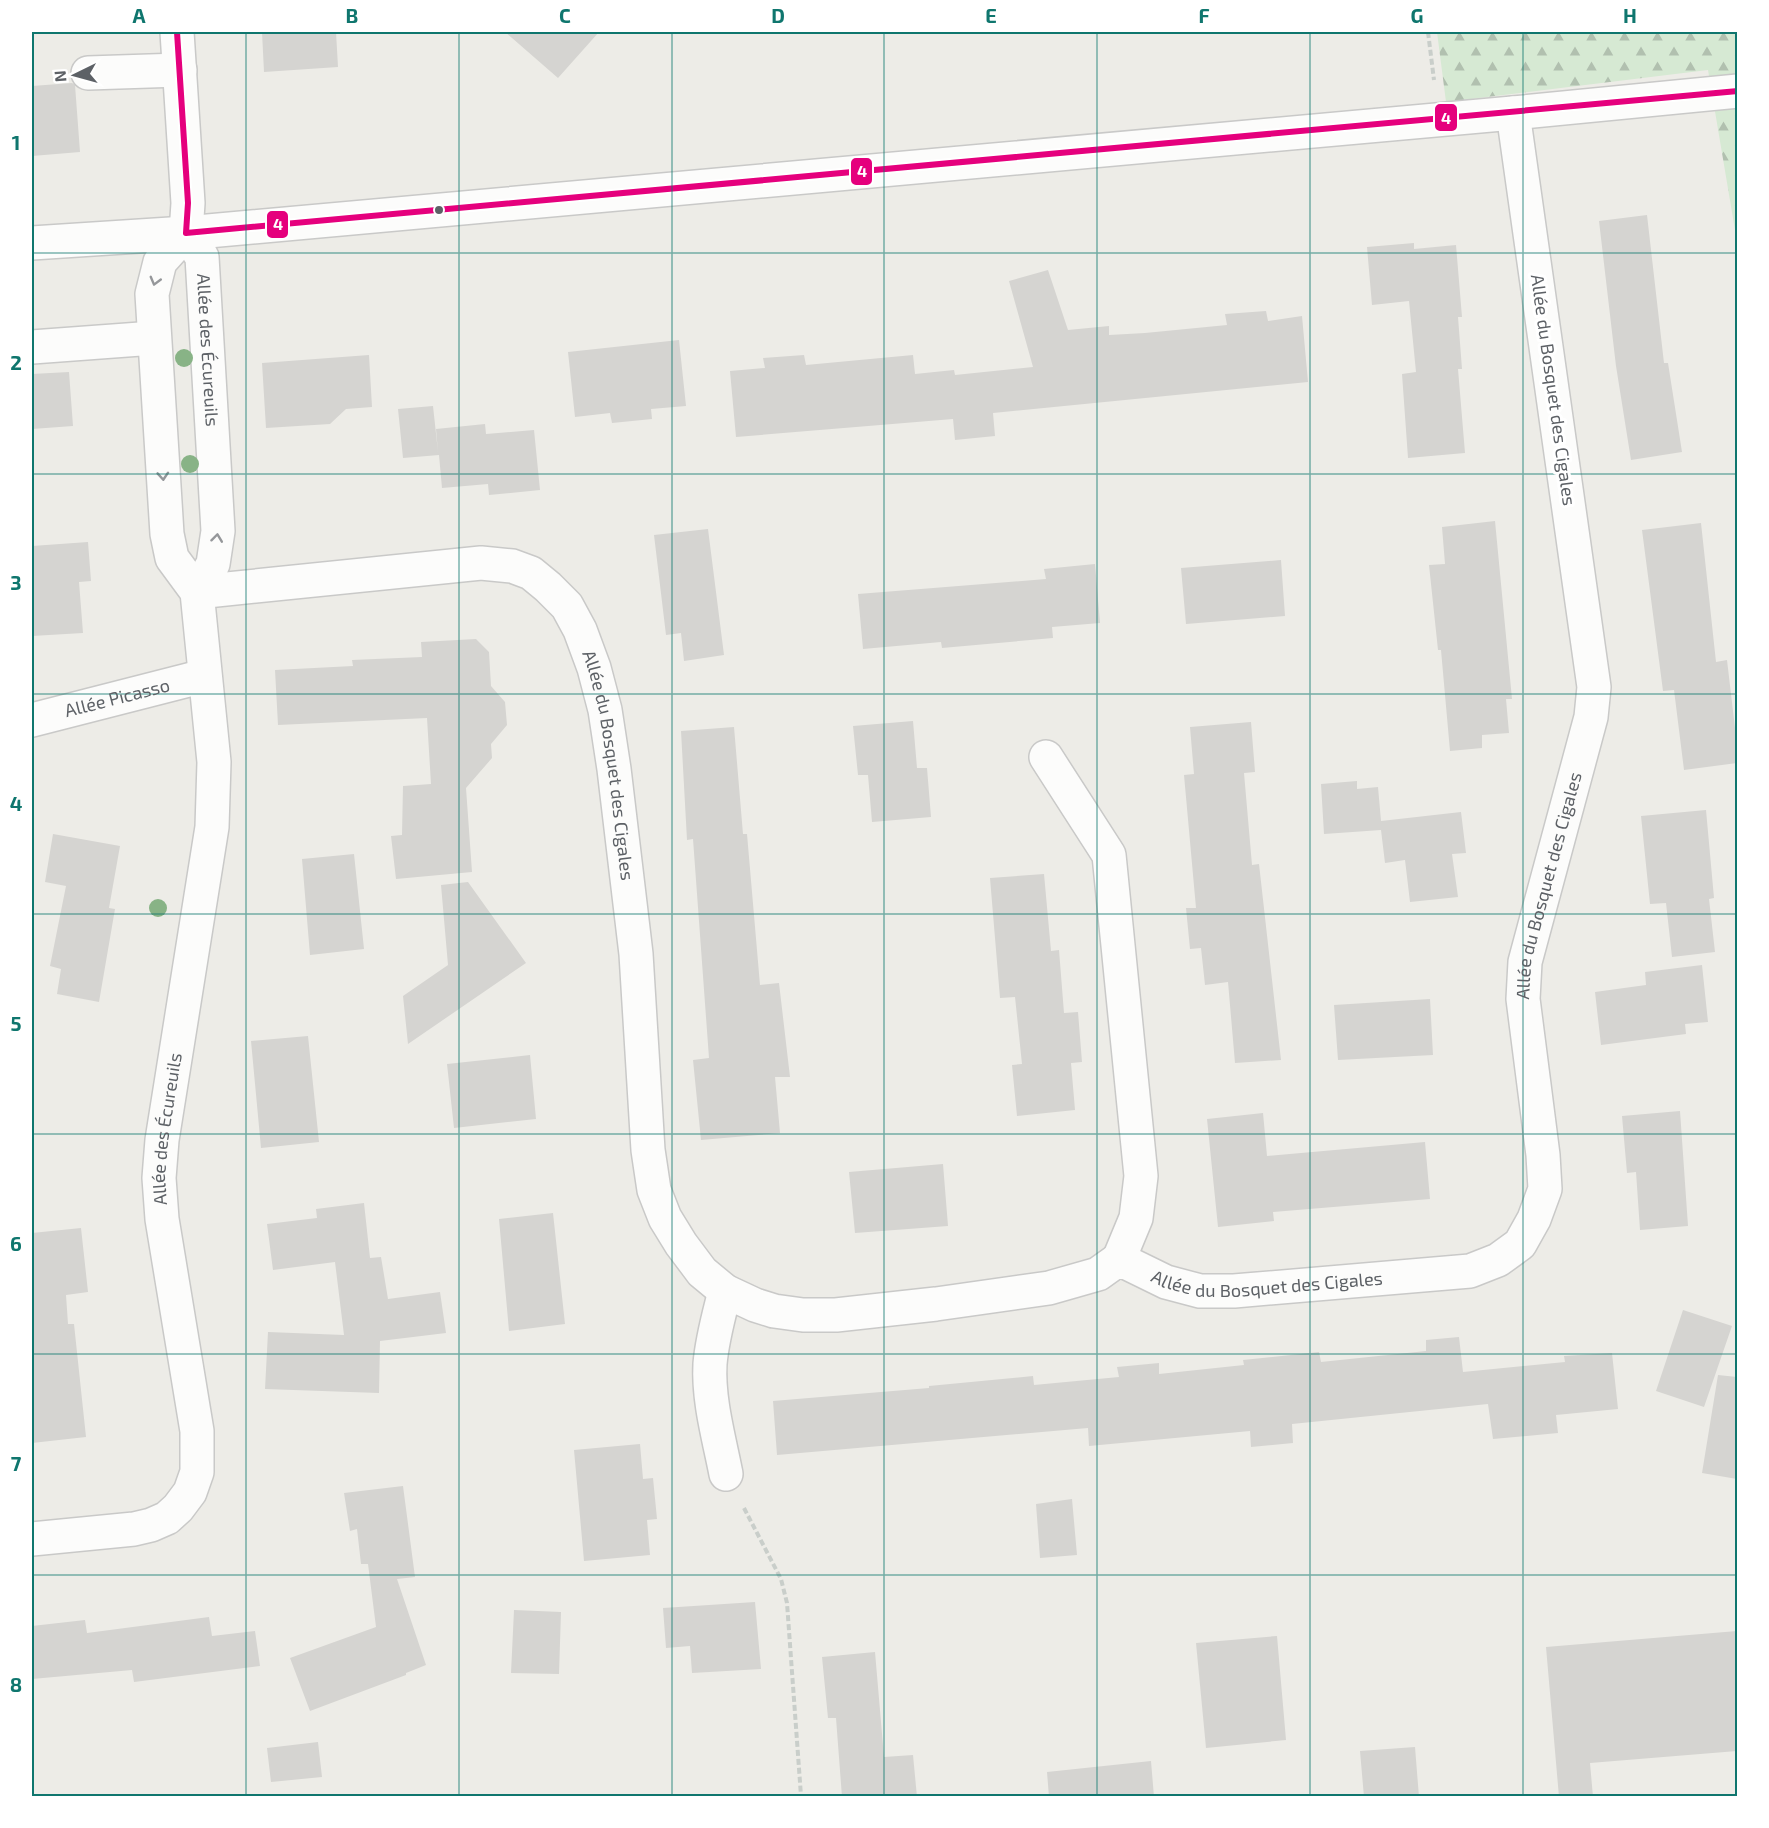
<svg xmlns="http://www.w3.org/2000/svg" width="1769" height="1828" font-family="'Exo 2',sans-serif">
	<defs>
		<pattern id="forest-firs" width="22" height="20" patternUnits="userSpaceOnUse" patternTransform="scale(1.5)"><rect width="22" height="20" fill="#d6e9d3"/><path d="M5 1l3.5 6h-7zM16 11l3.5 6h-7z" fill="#b1c0af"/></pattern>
	</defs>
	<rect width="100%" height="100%" fill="#edece7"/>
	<path fill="url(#forest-firs)" d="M 1437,32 L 1737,32 L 1737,242 L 1708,70 L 1446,102 Z"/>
	<path fill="#d5d4d1" d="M 262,32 L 336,32 L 338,67 L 264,72 Z
		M 505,32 L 599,32 L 558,78 Z
		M 72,83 L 75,85 L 80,152 L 32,156 L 32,86 Z
		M 1647,215 L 1664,363 L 1668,363 L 1682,452 L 1631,460 L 1616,366 L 1599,221 Z
		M 1414,243 L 1414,249 L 1456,245 L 1462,317 L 1458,317 L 1462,369 L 1458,369 L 1465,453 L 1408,458 L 1402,374 L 1416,372 L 1409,301 L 1372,305 L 1367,247 Z
		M 1048,270 L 1068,330 L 1109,326 L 1109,335 L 1145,333 L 1227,325 L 1225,314 L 1266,311 L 1268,321 L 1302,316 L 1308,382 L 993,413 L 995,436 L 955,440 L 953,419 L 736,437 L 730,371 L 765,368 L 763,358 L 804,355 L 806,365 L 913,355 L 915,374 L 954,370 L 955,375 L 1033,367 L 1009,281 Z
		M 679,340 L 686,406 L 651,409 L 652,419 L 612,423 L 610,413 L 575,417 L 568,352 Z
		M 369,355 L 372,407 L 346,409 L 330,424 L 266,428 L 262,363 Z
		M 69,372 L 73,426 L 32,429 L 32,374 Z
		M 433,406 L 438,452 L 436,429 L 485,424 L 486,434 L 534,430 L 540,490 L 489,495 L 488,484 L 442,488 L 439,455 L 403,458 L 398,409 Z
		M 1495,521 L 1512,699 L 1506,699 L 1509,733 L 1482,735 L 1482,748 L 1450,751 L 1441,650 L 1438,650 L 1429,565 L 1445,564 L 1442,527 Z
		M 1701,523 L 1716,662 L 1727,660 L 1737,745 L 1737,763 L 1684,770 L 1674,690 L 1663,691 L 1642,530 Z
		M 708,529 L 724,655 L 684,661 L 681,633 L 666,635 L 654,535 Z
		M 88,542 L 91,581 L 79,582 L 83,633 L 32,636 L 32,546 Z
		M 1281,560 L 1285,616 L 1186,624 L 1181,568 Z
		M 1095,564 L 1100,623 L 1052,627 L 1053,638 L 942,648 L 941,642 L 863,649 L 858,594 L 1046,579 L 1044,569 Z
		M 476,639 L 489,652 L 491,686 L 505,702 L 507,725 L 491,744 L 492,758 L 466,788 L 472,872 L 396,879 L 391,836 L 402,835 L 403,786 L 431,784 L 427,718 L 278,725 L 275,670 L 353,666 L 352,660 L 422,657 L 421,642 Z
		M 913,721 L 917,768 L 927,768 L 931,817 L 872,822 L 868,775 L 858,775 L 853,726 Z
		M 1251,722 L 1255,772 L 1244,773 L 1252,865 L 1259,864 L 1281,1060 L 1235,1063 L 1228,982 L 1205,985 L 1201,948 L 1190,949 L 1186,908 L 1196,908 L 1184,775 L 1194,774 L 1190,727 Z
		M 734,727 L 743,834 L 747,834 L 760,985 L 779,983 L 790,1077 L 775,1077 L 780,1133 L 701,1140 L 693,1060 L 709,1058 L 693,839 L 687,840 L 681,731 Z
		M 1357,781 L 1357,789 L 1378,787 L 1381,821 L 1461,812 L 1466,853 L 1452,854 L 1458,897 L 1410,902 L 1405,860 L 1385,863 L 1381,830 L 1324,834 L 1321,784 Z
		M 1706,810 L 1714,898 L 1709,899 L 1715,952 L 1672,957 L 1666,903 L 1650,904 L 1641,816 Z
		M 53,834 L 120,846 L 109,908 L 115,909 L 99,1002 L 57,994 L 61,969 L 50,966 L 66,886 L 45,882 Z
		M 354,854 L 364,949 L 310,955 L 302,859 Z
		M 1044,874 L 1051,951 L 1059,950 L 1064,1013 L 1078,1012 L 1082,1062 L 1071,1063 L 1075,1110 L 1017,1116 L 1012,1065 L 1022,1064 L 1015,997 L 1000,998 L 990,878 Z
		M 468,882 L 526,963 L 408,1044 L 403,996 L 448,965 L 441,885 Z
		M 1702,965 L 1708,1022 L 1685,1024 L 1686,1034 L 1601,1045 L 1595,992 L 1646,985 L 1645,972 Z
		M 1430,999 L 1433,1055 L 1338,1060 L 1334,1005 Z
		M 308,1036 L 319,1142 L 261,1148 L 251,1041 Z
		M 530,1055 L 536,1119 L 454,1128 L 447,1064 Z
		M 1680,1111 L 1688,1226 L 1640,1230 L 1636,1172 L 1627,1173 L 1622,1116 Z
		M 1263,1113 L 1267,1156 L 1425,1142 L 1430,1199 L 1273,1212 L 1274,1221 L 1218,1227 L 1207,1119 Z
		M 943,1164 L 948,1226 L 855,1233 L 849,1172 Z
		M 364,1203 L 370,1258 L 381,1257 L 388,1299 L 440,1292 L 446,1333 L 380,1341 L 379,1393 L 265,1389 L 268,1332 L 344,1335 L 335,1262 L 273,1270 L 267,1224 L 317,1218 L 316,1209 Z
		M 553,1213 L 565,1324 L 509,1331 L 499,1219 Z
		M 81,1228 L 88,1292 L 66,1295 L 68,1324 L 74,1324 L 86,1437 L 32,1443 L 32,1233 Z
		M 1683,1310 L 1732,1326 L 1704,1407 L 1656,1391 Z
		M 1459,1337 L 1463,1372 L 1565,1362 L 1564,1356 L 1612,1353 L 1618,1409 L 1556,1415 L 1558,1433 L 1493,1439 L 1488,1404 L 1292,1424 L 1293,1443 L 1251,1447 L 1250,1431 L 1089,1446 L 1088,1428 L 777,1455 L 773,1401 L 929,1388 L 929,1386 L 1033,1376 L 1034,1385 L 1119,1377 L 1117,1367 L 1159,1363 L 1159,1374 L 1244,1365 L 1243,1360 L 1319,1352 L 1321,1362 L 1426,1351 L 1426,1340 Z
		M 1718,1375 L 1737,1377 L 1737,1479 L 1702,1473 Z
		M 640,1444 L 643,1479 L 653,1478 L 657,1519 L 647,1520 L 650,1555 L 584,1561 L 574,1450 Z
		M 403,1486 L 415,1577 L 397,1579 L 426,1665 L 406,1673 L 406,1675 L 310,1711 L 290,1658 L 376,1627 L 368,1564 L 361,1564 L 357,1529 L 350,1531 L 344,1493 Z
		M 1072,1499 L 1077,1555 L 1040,1558 L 1036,1504 Z
		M 755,1602 L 761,1669 L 692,1673 L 690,1646 L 666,1648 L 663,1608 Z
		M 514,1610 L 561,1612 L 559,1674 L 511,1673 Z
		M 209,1617 L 212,1636 L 255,1631 L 260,1666 L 134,1682 L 132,1670 L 32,1679 L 32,1626 L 85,1620 L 87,1633 Z
		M 1737,1631 L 1737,1751 L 1590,1763 L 1593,1797 L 1559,1797 L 1546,1647 Z
		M 1277,1636 L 1286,1740 L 1206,1748 L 1196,1643 Z
		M 875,1652 L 884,1757 L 913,1755 L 917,1797 L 842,1797 L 836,1718 L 828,1718 L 822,1657 Z
		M 318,1742 L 322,1777 L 271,1782 L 267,1748 Z
		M 1415,1747 L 1419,1797 L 1364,1797 L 1360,1751 Z
		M 1151,1761 L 1154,1797 L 1049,1797 L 1047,1772 Z"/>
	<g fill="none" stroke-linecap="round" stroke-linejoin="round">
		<defs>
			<g id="minor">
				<path d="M 177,32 L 188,203 L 186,233"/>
				<path d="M 88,73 L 180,70"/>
				<path id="s1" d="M 186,233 L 202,257 L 218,531 L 213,564 L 197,592"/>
				<path d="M 32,243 L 186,233 L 1513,113 L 1738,91"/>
				<path d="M 32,347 L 154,338"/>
				<path id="s2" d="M 197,592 L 481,563 L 512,566 L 531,573 L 548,587 L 567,606 L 580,630 L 594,668 L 605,710 L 614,769 L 636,954 L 648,1150 L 654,1190 L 665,1218 L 681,1244 L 702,1272 L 725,1291 L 755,1305 L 774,1311 L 803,1315 L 836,1315 L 936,1304 L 1049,1288 L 1098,1274 L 1119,1259 L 1166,1282 L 1200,1291 L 1234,1291 L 1470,1271 L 1498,1260 L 1520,1244 L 1534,1219 L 1545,1189 L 1543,1155 L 1523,999 L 1525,962 L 1591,717 L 1594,687 L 1513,113"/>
				<path id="s3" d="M 32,720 L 204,676"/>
				<path d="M 1046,757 L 1109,855 L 1141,1176 L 1136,1218 L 1119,1259"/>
				<path d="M 725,1291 C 719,1315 712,1339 710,1364 C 708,1400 719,1438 726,1474"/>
				<path id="s4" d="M 32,1539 L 134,1529 L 151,1525 L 167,1518 L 178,1508 L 190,1492 L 197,1472 L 197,1431 L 162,1219 L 159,1178 L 162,1140 L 212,827 L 214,762 L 197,592 L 172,558 L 167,534 L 152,294 L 160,262 L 186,233"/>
			</g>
		</defs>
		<use href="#minor" stroke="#c9c9c8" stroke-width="36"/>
		<path stroke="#c9ceca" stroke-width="4" stroke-dasharray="6 3" stroke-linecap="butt" d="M 1428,32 L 1434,80
			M 744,1508 L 781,1579 L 787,1603 L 801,1796"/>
		<use href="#minor" stroke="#fcfcfb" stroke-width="33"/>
		<defs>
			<path id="bus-1" d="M 177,32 L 188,203 L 186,233 L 1738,91"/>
		</defs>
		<use href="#bus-1" stroke="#fff" stroke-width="10"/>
		<use href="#bus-1" stroke="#e5007d" stroke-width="6"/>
	</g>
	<g fill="#88b386">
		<circle cx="184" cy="358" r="9"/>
		<circle cx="190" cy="464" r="9"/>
		<circle cx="158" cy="908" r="9"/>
	</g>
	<defs><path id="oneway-chevron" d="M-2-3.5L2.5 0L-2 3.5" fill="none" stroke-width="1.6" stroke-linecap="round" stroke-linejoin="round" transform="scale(1.5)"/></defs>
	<g stroke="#95979a">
		<use href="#oneway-chevron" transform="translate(155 281) rotate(105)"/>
		<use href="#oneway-chevron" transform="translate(163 476) rotate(86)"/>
		<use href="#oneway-chevron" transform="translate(217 538) rotate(-83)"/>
	</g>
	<path fill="none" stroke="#0f766e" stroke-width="1.5" stroke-opacity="0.55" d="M 246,32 L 246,1796M 459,32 L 459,1796M 672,32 L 672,1796M 884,32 L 884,1796M 1097,32 L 1097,1796M 1310,32 L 1310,1796M 1523,32 L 1523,1796M 32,253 L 1738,253M 32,474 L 1738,474M 32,694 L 1738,694M 32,914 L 1738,914M 32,1134 L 1738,1134M 32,1354 L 1738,1354M 32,1575 L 1738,1575"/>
	<circle fill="#5d6166" stroke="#fff" stroke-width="2" cx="439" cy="210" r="5"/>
	<g text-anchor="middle" stroke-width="6" stroke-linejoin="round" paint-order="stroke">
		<g font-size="18" fill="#5d6166" stroke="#fff">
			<text dy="6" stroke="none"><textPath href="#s1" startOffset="122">Allée des Écureuils</textPath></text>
			<text transform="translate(1553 390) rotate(82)" y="6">Allée du Bosquet des Cigales</text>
			<text dy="6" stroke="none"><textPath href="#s3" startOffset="88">Allée Picasso</textPath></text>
			<text dy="6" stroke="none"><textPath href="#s2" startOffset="552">Allée du Bosquet des Cigales</textPath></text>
			<text dy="6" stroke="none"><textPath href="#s2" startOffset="2296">Allée du Bosquet des Cigales</textPath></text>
			<text dy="6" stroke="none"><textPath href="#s4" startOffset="540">Allée des Écureuils</textPath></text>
			<text dy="6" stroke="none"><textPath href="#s2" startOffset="1666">Allée du Bosquet des Cigales</textPath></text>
		</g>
	</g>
	<g stroke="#fff" stroke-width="2">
		<rect x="1434" y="103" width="24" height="29" rx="6" fill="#e5007d"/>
		<rect x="850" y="157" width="23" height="29" rx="6" fill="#e5007d"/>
		<rect x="266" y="210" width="23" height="29" rx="6" fill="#e5007d"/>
	</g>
	<g font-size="16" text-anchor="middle" font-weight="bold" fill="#fff">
		<text x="1446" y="124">4</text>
		<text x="862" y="177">4</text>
		<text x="278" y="230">4</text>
	</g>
	<rect width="1769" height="1828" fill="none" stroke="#ffffff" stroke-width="66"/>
	<g transform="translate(75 75) rotate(265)" stroke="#ffffff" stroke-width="4.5" paint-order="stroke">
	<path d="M0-4.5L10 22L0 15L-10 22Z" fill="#5d6166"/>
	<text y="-9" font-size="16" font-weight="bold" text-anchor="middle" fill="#5d6166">N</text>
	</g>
	<rect x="33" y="33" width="1703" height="1762" fill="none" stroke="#0f766e" stroke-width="2"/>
	<g font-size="20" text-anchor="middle" font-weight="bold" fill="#0f766e">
		<text x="139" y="23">A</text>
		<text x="352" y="23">B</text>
		<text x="565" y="23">C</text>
		<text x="778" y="23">D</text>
		<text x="991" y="23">E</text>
		<text x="1204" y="23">F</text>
		<text x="1417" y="23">G</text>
		<text x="1630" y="23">H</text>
		<text x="16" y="150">1</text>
		<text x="16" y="370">2</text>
		<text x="16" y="590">3</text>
		<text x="16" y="811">4</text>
		<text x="16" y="1031">5</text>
		<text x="16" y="1251">6</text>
		<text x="16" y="1471">7</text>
		<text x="16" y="1692">8</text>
	</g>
</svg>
